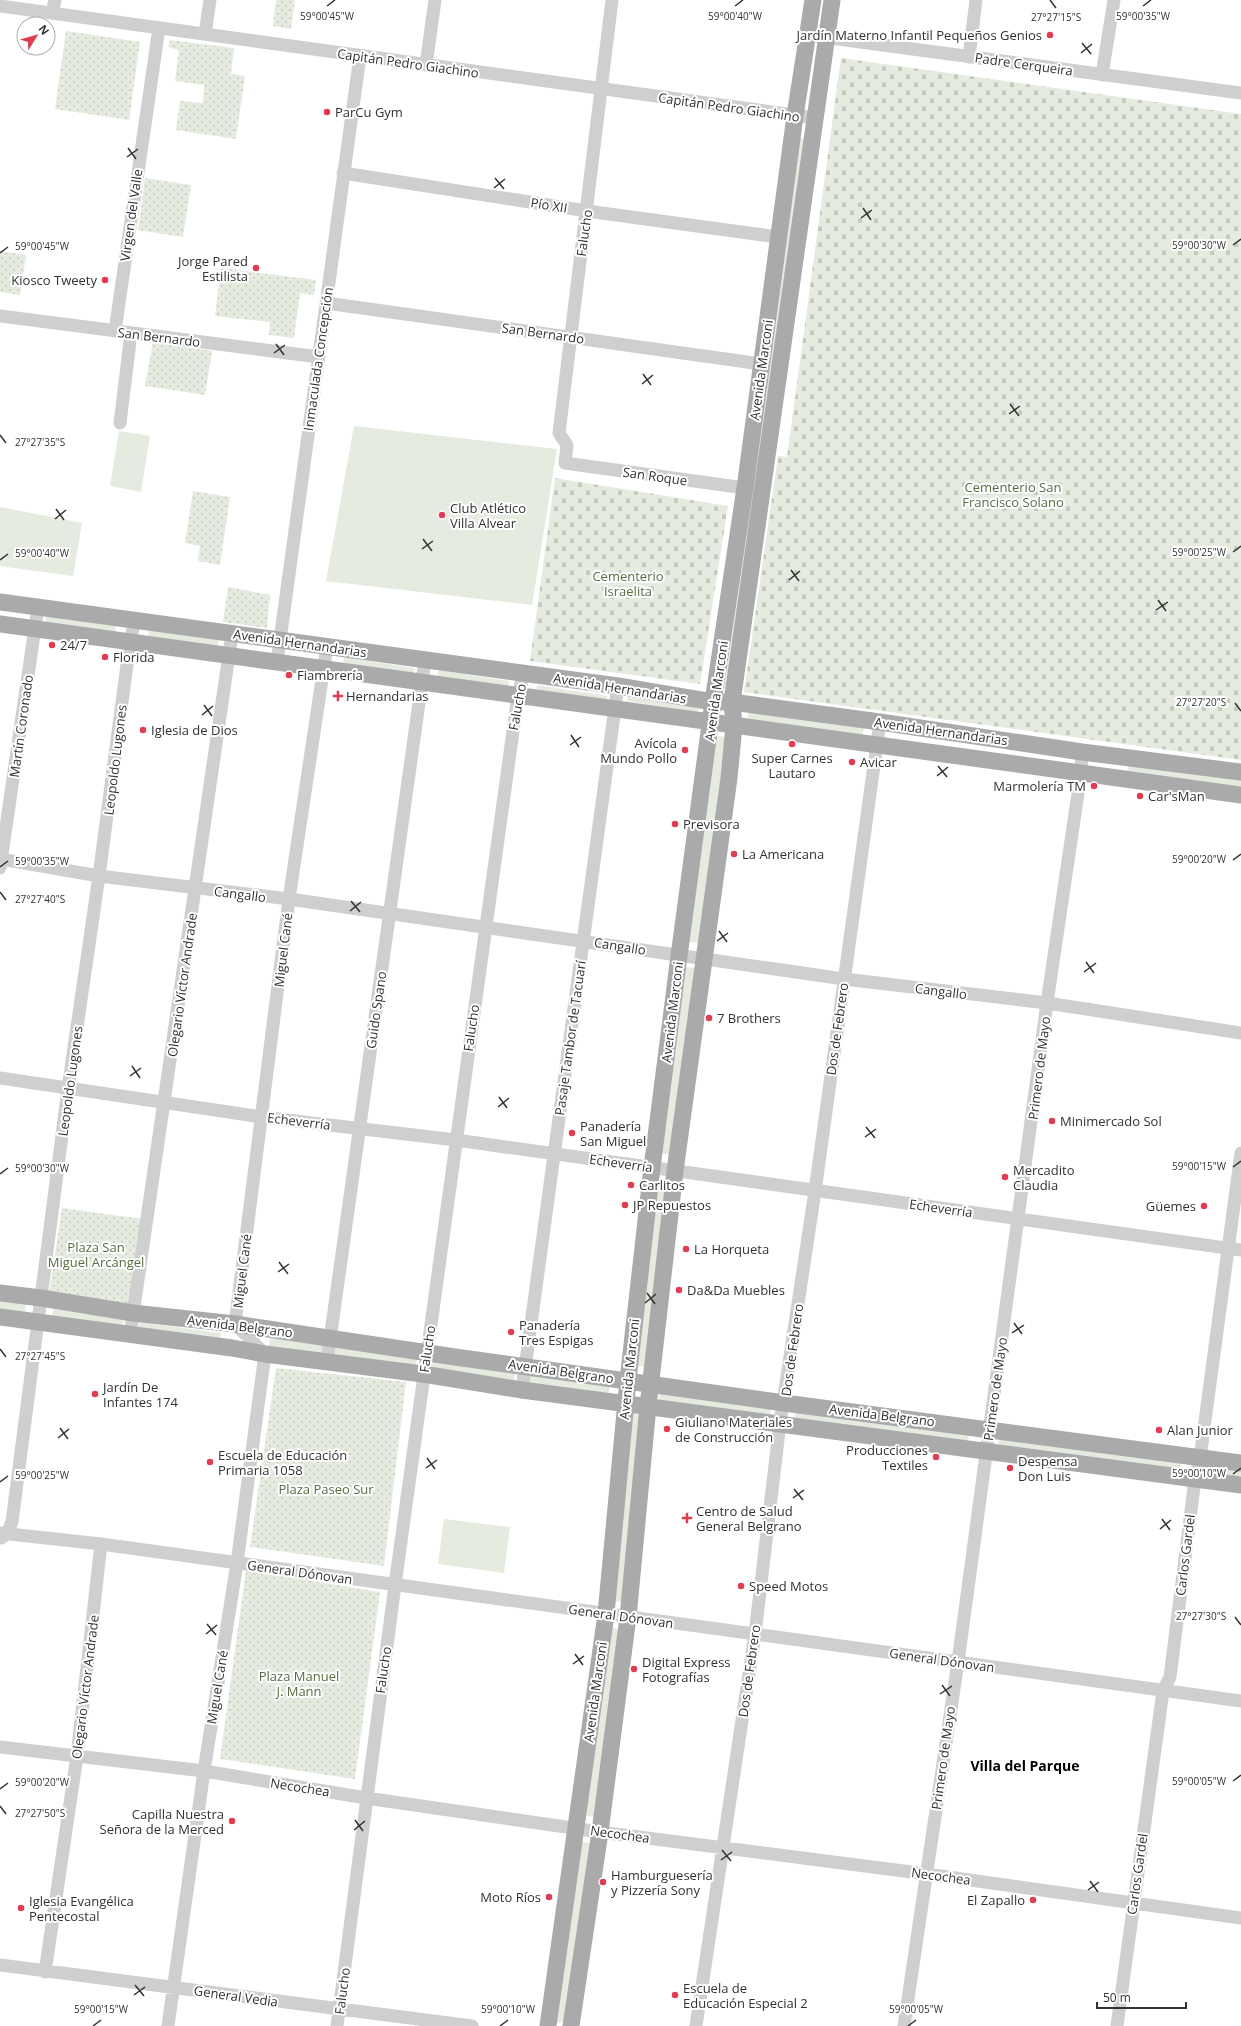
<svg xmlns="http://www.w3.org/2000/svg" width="1241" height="2026" font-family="'Open Sans',sans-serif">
	<defs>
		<pattern id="cemetery-stones" width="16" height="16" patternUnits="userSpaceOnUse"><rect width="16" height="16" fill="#e5ebde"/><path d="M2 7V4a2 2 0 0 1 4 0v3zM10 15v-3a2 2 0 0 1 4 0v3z" fill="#c5cabf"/></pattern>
		<pattern id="park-dots" width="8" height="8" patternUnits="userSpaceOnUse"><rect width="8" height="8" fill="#e5ebde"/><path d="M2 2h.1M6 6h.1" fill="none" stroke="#c5cabf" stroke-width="1.8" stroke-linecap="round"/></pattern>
	</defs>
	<rect width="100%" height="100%" fill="#fff"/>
	<path fill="#e5ebde" d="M 799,138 L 806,139 L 729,689 L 722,688 Z
		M 354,426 L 557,449 L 532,605 L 326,581 Z
		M 119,431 L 150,436 L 141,492 L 110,486 Z
		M 0,507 L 82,523 L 73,576 L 0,566 Z
		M 46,615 L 116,624 L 115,632 L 45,623 Z
		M 149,630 L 219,639 L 218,646 L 148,637 Z
		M 344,657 L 414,668 L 413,676 L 343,665 Z
		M 439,670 L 509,681 L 508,689 L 437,678 Z
		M 537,685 L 607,696 L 606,704 L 536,693 Z
		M 628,697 L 699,708 L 698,712 L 627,701 Z
		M 749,709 L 864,726 L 862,740 L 747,722 Z
		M 715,736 L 726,737 L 699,943 L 688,942 Z
		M 1129,762 L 1241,778 L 1241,788 L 1128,771 Z
		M 684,967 L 696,968 L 672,1155 L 660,1153 Z
		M 658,1180 L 669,1181 L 648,1367 L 638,1366 Z
		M 0,1301 L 26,1303 L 25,1312 L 0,1309 Z
		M 53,1309 L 124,1320 L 122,1327 L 52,1317 Z
		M 139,1322 L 221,1333 L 220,1344 L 138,1332 Z
		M 270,1337 L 324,1344 L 322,1355 L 269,1347 Z
		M 336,1344 L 417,1356 L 416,1366 L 334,1355 Z
		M 433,1359 L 515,1371 L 514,1381 L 432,1370 Z
		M 528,1372 L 610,1384 L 609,1393 L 527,1382 Z
		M 660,1391 L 772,1406 L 770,1415 L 659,1400 Z
		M 796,1409 L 969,1433 L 968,1442 L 795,1418 Z
		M 633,1414 L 644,1415 L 624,1602 L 613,1601 Z
		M 999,1438 L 1181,1463 L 1180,1471 L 998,1446 Z
		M 1205,1465 L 1241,1470 L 1241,1478 L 1204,1473 Z
		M 444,1519 L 510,1527 L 504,1573 L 438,1564 Z
		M 611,1628 L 620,1629 L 594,1817 L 585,1815 Z
		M 581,1842 L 591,1843 L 567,2023 L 557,2022 Z"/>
	<path fill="url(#cemetery-stones)" d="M 841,58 L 1241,114 L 1241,760 L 744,692 L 778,456 L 787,457 Z
		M 555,478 L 728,506 L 700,684 L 530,661 Z"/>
	<path fill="url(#park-dots)" d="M 276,0 L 295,0 L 291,29 L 273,26 Z
		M 66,31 L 140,42 L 129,120 L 55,109 Z
		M 170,40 L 234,48 L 231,74 L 245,76 L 236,139 L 176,130 L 180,101 L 203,103 L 204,85 L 175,81 L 179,50 L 168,47 Z
		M 145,178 L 191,185 L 183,237 L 138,230 Z
		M 0,251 L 26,255 L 20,295 L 0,292 Z
		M 221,268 L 316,280 L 314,295 L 300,293 L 294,338 L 269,335 L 270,322 L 215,316 Z
		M 153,342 L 212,351 L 205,395 L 145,386 Z
		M 193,491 L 230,497 L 220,565 L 198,561 L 200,546 L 185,543 Z
		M 228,587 L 270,595 L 267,628 L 223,622 Z
		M 62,1208 L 142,1219 L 130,1305 L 49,1294 Z
		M 276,1368 L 406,1382 L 384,1566 L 250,1547 Z
		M 246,1570 L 380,1592 L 355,1779 L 220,1759 Z"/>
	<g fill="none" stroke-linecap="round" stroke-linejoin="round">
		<path stroke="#cfcfcf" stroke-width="13" d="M 612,0 L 559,433 L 567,445 L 565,463 L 745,488
			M 0,6 L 816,118
			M 52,13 L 55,0
			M 205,34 L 210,0
			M 808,35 L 1241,93
			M 969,57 L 976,0
			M 426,65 L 435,0
			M 1102,75 L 1114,0
			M 343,173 L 587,211 L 778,237
			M 326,303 L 761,364
			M 0,316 L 319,357
			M 115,331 L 159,28
			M 120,423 L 131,333
			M 277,662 L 360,56
			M 0,859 L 99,876 L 289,899 L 844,979 L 1047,1003 L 1241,1033
			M 0,868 L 38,607
			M 0,1078 L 262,1117 L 456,1140 L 1241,1250
			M 130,1335 L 232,634
			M 327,1361 L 425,660
			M 522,1390 L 618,686
			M 0,1533 L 101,1544 L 1241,1701
			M 1,1538 L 7,1534 L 12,1522 L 68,1089 L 99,876 L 130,642 L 135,619
			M 0,1747 L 204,1771 L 366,1798 L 600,1832 L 927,1874 L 1241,1918
			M 0,1965 L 472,2026
			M 45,1972 L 77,1756 L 101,1544
			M 168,2026 L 204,1771 L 237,1563 L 265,1354 L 235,1324 L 289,899 L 327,646
			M 337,2026 L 395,1585 L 518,695 L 524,673
			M 696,2026 L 755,1634 L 780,1423 L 815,1191 L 880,722
			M 904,2026 L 958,1662 L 1047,1003 L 1081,773 L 1082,752
			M 1117,2026 L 1163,1691 L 1170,1677 L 1195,1479 L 1200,1458 L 1241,1153"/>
		<path stroke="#aaa" stroke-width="17" d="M 0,602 L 618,686 L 713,702 L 732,702 L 880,722 L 1082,752 L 1241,772
			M 0,624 L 1241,795
			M 0,1293 L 41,1298 L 133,1313 L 235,1324 L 455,1357 L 784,1403 L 1241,1463
			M 0,1317 L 232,1348 L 265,1354 L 423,1374 L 522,1390 L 1241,1485
			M 548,2026 L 606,1614 L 628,1380 L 652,1168 L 679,956 L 713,702 L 745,488 L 795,116 L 813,0
			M 571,2026 L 600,1832 L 628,1617 L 648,1406 L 675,1171 L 729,778 L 734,726 L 732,702 L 832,0"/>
	</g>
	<path fill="none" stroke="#323232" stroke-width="1.5" d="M 1050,0 L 1056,8M 327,6 L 335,0M 735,6 L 743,0M 1143,6 L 1151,0M 1082,43 L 1091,54M 1081,53 L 1092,44M 128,148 L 136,159M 127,157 L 138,149M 495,178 L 504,189M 494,188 L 505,179M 863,208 L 871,220M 861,218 L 872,210M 1233,245 L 1241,239M 0,253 L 8,247M 276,344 L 284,355M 274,353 L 285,345M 643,374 L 651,385M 642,384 L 653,375M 1010,404 L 1019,416M 1009,414 L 1020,406M 0,435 L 6,443M 56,509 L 64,520M 55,519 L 66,510M 423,539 L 432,551M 422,549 L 433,541M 1233,552 L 1241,546M 0,560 L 8,554M 791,570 L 799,581M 789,580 L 800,571M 1158,600 L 1166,611M 1156,610 L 1168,602M 1235,703 L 1241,711M 204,705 L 212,716M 202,715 L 213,706M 571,735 L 579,747M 570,745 L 581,737M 938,766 L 947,777M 937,776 L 948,767M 1233,860 L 1241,854M 0,867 L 8,861M 0,892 L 6,900M 351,901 L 360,912M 350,911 L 361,902M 719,931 L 727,942M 717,941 L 728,933M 1086,962 L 1094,973M 1084,972 L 1096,963M 132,1066 L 140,1078M 130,1076 L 141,1068M 499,1097 L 507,1108M 498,1107 L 509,1098M 866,1127 L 875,1138M 865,1137 L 876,1129M 1233,1167 L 1241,1161M 0,1174 L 8,1168M 279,1262 L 288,1274M 278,1272 L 289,1264M 647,1293 L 655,1304M 645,1303 L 656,1294M 1014,1323 L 1022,1334M 1012,1333 L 1024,1325M 0,1349 L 6,1357M 60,1428 L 68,1439M 58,1438 L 69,1429M 427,1458 L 435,1469M 426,1468 L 437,1460M 1233,1474 L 1241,1468M 0,1482 L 8,1476M 794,1489 L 803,1500M 793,1498 L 804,1490M 1162,1519 L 1170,1530M 1160,1529 L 1171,1520M 1235,1617 L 1241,1625M 207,1624 L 216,1635M 206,1634 L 217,1625M 575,1654 L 583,1665M 573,1664 L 584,1656M 942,1685 L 950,1696M 940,1694 L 952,1686M 1233,1781 L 1241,1775M 0,1789 L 8,1783M 0,1806 L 6,1814M 355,1820 L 363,1831M 354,1830 L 365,1821M 722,1850 L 731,1861M 721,1860 L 732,1852M 1090,1881 L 1098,1892M 1088,1890 L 1099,1882M 135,1985 L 144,1996M 134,1995 L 145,1987M 93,2026 L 101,2020M 500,2026 L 508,2020M 908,2026 L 916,2020"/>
	<g fill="#e13c51" stroke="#fff" stroke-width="1.5">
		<circle cx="1050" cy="35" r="4"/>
		<circle cx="327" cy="112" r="4"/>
		<circle cx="256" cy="268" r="4"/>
		<circle cx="105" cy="280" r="4"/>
		<circle cx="442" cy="515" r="4"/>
		<circle cx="52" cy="645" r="4"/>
		<circle cx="105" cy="657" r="4"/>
		<circle cx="289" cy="675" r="4"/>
		<path d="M336 690h4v4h4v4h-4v4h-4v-4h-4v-4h4z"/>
		<circle cx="143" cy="730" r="4"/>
		<circle cx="792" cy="744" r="4"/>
		<circle cx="685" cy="750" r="4"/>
		<circle cx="852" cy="762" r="4"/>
		<circle cx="1094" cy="786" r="4"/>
		<circle cx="1140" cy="796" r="4"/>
		<circle cx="675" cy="824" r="4"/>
		<circle cx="734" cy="854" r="4"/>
		<circle cx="709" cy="1018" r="4"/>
		<circle cx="1052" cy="1121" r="4"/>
		<circle cx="572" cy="1133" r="4"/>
		<circle cx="1005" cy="1177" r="4"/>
		<circle cx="631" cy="1185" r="4"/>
		<circle cx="625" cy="1205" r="4"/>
		<circle cx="1204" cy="1206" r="4"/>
		<circle cx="686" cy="1249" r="4"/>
		<circle cx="679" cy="1290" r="4"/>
		<circle cx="511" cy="1332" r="4"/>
		<circle cx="95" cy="1394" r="4"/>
		<circle cx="667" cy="1429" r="4"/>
		<circle cx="1159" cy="1430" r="4"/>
		<circle cx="936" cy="1457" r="4"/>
		<circle cx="210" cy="1462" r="4"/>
		<circle cx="1010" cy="1468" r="4"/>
		<path d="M685 1512h4v4h4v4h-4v4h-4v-4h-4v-4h4z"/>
		<circle cx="741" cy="1586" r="4"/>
		<circle cx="634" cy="1669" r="4"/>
		<circle cx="232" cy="1821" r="4"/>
		<circle cx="603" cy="1882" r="4"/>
		<circle cx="549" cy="1897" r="4"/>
		<circle cx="1033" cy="1900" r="4"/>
		<circle cx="21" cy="1908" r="4"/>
		<circle cx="675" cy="1995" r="4"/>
	</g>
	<g text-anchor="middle" stroke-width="4" stroke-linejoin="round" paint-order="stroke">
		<g font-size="13" fill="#323232" stroke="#fff" text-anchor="start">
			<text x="1042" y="40" text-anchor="end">Jardín Materno Infantil Pequeños Genios</text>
			<text x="335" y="117">ParCu Gym</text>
			<text x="248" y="266" text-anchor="end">Jorge Pared<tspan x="248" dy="15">Estilista</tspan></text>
			<text x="97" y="285" text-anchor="end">Kiosco Tweety</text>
			<text x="450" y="513">Club Atlético<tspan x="450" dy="15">Villa Alvear</tspan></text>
			<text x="60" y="650">24/7</text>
			<text x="113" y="662">Florida</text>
			<text x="297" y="680">Fiambrería</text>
			<text x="346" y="701">Hernandarias</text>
			<text x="151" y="735">Iglesia de Dios</text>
			<text x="677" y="748" text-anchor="end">Avícola<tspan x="677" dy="15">Mundo Pollo</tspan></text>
			<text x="792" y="763" text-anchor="middle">Super Carnes<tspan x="792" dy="15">Lautaro</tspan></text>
			<text x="860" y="767">Avicar</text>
			<text x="1086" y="791" text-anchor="end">Marmolería TM</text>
			<text x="1148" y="801">Car'sMan</text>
			<text x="683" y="829">Previsora</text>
			<text x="742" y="859">La Americana</text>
			<text x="717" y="1023">7 Brothers</text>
			<text x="1060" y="1126">Minimercado Sol</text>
			<text x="580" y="1131">Panadería<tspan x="580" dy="15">San Miguel</tspan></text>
			<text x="1013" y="1175">Mercadito<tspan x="1013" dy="15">Claudia</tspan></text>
			<text x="639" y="1190">Carlitos</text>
			<text x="633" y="1210">JP Repuestos</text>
			<text x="1196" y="1211" text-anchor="end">Güemes</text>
			<text x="694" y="1254">La Horqueta</text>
			<text x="687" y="1295">Da&amp;Da Muebles</text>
			<text x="519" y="1330">Panadería<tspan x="519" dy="15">Tres Espigas</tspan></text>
			<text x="103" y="1392">Jardín De<tspan x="103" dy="15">Infantes 174</tspan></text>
			<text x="675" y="1427">Giuliano Materiales<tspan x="675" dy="15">de Construcción</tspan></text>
			<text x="1167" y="1435">Alan Junior</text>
			<text x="928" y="1455" text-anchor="end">Producciones<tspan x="928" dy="15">Textiles</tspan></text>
			<text x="218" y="1460">Escuela de Educación<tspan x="218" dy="15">Primaria 1058</tspan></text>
			<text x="1018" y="1466">Despensa<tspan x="1018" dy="15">Don Luis</tspan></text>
			<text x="696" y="1516">Centro de Salud<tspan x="696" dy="15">General Belgrano</tspan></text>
			<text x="749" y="1591">Speed Motos</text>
			<text x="642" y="1667">Digital Express<tspan x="642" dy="15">Fotografías</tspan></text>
			<text x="224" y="1819" text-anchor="end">Capilla Nuestra<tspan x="224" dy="15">Señora de la Merced</tspan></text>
			<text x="611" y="1880">Hamburguesería<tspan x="611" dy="15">y Pizzería Sony</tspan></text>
			<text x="541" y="1902" text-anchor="end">Moto Ríos</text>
			<text x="1025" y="1905" text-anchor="end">El Zapallo</text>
			<text x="29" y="1906">Iglesia Evangélica<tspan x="29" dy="15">Pentecostal</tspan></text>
			<text x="683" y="1993">Escuela de<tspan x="683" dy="15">Educación Especial 2</tspan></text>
		</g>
		<g font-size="13" fill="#323232" stroke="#fff">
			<text transform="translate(408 63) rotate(8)" y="5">Capitán Pedro Giachino</text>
			<text transform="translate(1024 64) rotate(8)" y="5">Padre Cerqueira</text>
			<text transform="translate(729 107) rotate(8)" y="5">Capitán Pedro Giachino</text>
			<text transform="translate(549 205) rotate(9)" y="5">Pío XII</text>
			<text transform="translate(131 215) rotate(-82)" y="5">Virgen del Valle</text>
			<text transform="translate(584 233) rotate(-82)" y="5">Falucho</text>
			<text transform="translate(543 333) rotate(8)" y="5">San Bernardo</text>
			<text transform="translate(159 337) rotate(7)" y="5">San Bernardo</text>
			<text transform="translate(318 359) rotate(-82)" y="5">Inmaculada Concepción</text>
			<text transform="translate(761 370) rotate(-82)" y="5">Avenida Marconi</text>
			<text transform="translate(655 476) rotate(8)" y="5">San Roque</text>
			<text transform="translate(300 643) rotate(8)" y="5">Avenida Hernandarias</text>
			<text transform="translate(620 688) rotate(9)" y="5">Avenida Hernandarias</text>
			<text transform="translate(716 691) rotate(-82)" y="5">Avenida Marconi</text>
			<text transform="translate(517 707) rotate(-80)" y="5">Falucho</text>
			<text transform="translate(21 726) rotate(-82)" y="5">Martín Coronado</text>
			<text transform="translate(941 731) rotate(8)" y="5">Avenida Hernandarias</text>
			<text transform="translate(115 760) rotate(-83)" y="5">Leopoldo Lugones</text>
			<text transform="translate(240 894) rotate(7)" y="5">Cangallo</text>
			<text transform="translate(620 946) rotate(9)" y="5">Cangallo</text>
			<text transform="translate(283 950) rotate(-83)" y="5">Miguel Cané</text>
			<text transform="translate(182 985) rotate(-82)" y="5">Olegario Víctor Andrade</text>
			<text transform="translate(941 991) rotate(7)" y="5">Cangallo</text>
			<text transform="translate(376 1010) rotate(-82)" y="5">Guido Spano</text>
			<text transform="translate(672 1012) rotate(-83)" y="5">Avenida Marconi</text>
			<text transform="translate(471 1028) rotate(-82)" y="5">Falucho</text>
			<text transform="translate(837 1029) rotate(-82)" y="5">Dos de Febrero</text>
			<text transform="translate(570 1038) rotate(-82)" y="5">Pasaje Tambor de Tacuarí</text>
			<text transform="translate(1039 1068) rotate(-83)" y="5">Primero de Mayo</text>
			<text transform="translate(70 1081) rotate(-82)" y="5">Leopoldo Lugones</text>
			<text transform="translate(299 1121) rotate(7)" y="5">Echeverría</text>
			<text transform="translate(621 1163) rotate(8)" y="5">Echeverría</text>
			<text transform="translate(941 1208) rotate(8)" y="5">Echeverría</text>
			<text transform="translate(242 1271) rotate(-83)" y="5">Miguel Cané</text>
			<text transform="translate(240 1326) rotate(7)" y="5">Avenida Belgrano</text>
			<text transform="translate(427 1349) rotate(-82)" y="5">Falucho</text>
			<text transform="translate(792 1350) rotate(-82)" y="5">Dos de Febrero</text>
			<text transform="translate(629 1369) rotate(-84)" y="5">Avenida Marconi</text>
			<text transform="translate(561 1371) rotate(8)" y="5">Avenida Belgrano</text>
			<text transform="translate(995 1389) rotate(-82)" y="5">Primero de Mayo</text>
			<text transform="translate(882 1415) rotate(7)" y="5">Avenida Belgrano</text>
			<text transform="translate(1185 1555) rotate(-83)" y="5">Carlos Gardel</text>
			<text transform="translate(300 1572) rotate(8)" y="5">General Dónovan</text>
			<text transform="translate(621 1616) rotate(8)" y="5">General Dónovan</text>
			<text transform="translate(942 1660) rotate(8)" y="5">General Dónovan</text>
			<text transform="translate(383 1670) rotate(-82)" y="5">Falucho</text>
			<text transform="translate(749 1671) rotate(-82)" y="5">Dos de Febrero</text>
			<text transform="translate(85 1687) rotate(-83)" y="5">Olegario Víctor Andrade</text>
			<text transform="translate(217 1687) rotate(-81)" y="5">Miguel Cané</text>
			<text transform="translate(595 1692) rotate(-82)" y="5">Avenida Marconi</text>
			<text transform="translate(943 1758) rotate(-82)" y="5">Primero de Mayo</text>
			<text transform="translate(300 1787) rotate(9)" y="5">Necochea</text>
			<text transform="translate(620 1834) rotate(8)" y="5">Necochea</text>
			<text transform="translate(1137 1874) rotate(-82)" y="5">Carlos Gardel</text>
			<text transform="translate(941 1876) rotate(8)" y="5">Necochea</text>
			<text transform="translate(342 1991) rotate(-83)" y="5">Falucho</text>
			<text transform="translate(236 1996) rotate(8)" y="5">General Vedia</text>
		</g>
		<g font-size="13" fill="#576d3f" stroke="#fff">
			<text x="1013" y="492">Cementerio San<tspan x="1013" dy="15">Francisco Solano</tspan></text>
			<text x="628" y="581">Cementerio<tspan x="628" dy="15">Israelita</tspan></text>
			<text x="96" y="1252">Plaza San<tspan x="96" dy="15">Miguel Arcángel</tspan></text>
			<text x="326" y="1494">Plaza Paseo Sur</text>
			<text x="299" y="1681">Plaza Manuel<tspan x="299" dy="15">J. Mann</tspan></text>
		</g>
		<g font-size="14" font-weight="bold" fill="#000" stroke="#fff">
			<text x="1025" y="1771">Villa del Parque</text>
		</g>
	</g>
	<g font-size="10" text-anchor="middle" fill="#323232" stroke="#fff" stroke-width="4" stroke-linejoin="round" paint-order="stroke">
		<text x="327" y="20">59°00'45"W</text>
		<text x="735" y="20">59°00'40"W</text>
		<text x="1143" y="20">59°00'35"W</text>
		<text x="1056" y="21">27°27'15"S</text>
		<text x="1199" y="249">59°00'30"W</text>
		<text x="42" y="250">59°00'45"W</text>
		<text x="40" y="446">27°27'35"S</text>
		<text x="1199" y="556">59°00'25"W</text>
		<text x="42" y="557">59°00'40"W</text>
		<text x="1201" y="706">27°27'20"S</text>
		<text x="1199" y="863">59°00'20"W</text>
		<text x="42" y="865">59°00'35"W</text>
		<text x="40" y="903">27°27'40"S</text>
		<text x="1199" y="1170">59°00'15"W</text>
		<text x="42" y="1172">59°00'30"W</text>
		<text x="40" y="1360">27°27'45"S</text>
		<text x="1199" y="1477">59°00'10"W</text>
		<text x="42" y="1479">59°00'25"W</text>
		<text x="1201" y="1620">27°27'30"S</text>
		<text x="1199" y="1785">59°00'05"W</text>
		<text x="42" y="1786">59°00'20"W</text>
		<text x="40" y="1817">27°27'50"S</text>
		<text x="101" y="2013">59°00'15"W</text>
		<text x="508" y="2013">59°00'10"W</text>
		<text x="916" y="2013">59°00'05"W</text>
	</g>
	<g transform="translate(36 36) rotate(53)"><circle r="19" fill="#ffffff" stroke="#adadad"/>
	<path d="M0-3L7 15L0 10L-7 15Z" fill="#e13c51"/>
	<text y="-6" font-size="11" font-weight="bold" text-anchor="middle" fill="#323232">N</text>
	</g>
	<path d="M1097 2002v6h89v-6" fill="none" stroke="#323232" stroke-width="2"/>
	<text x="1103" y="2002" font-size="12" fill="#323232" stroke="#ffffff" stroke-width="3" paint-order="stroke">50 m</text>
</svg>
